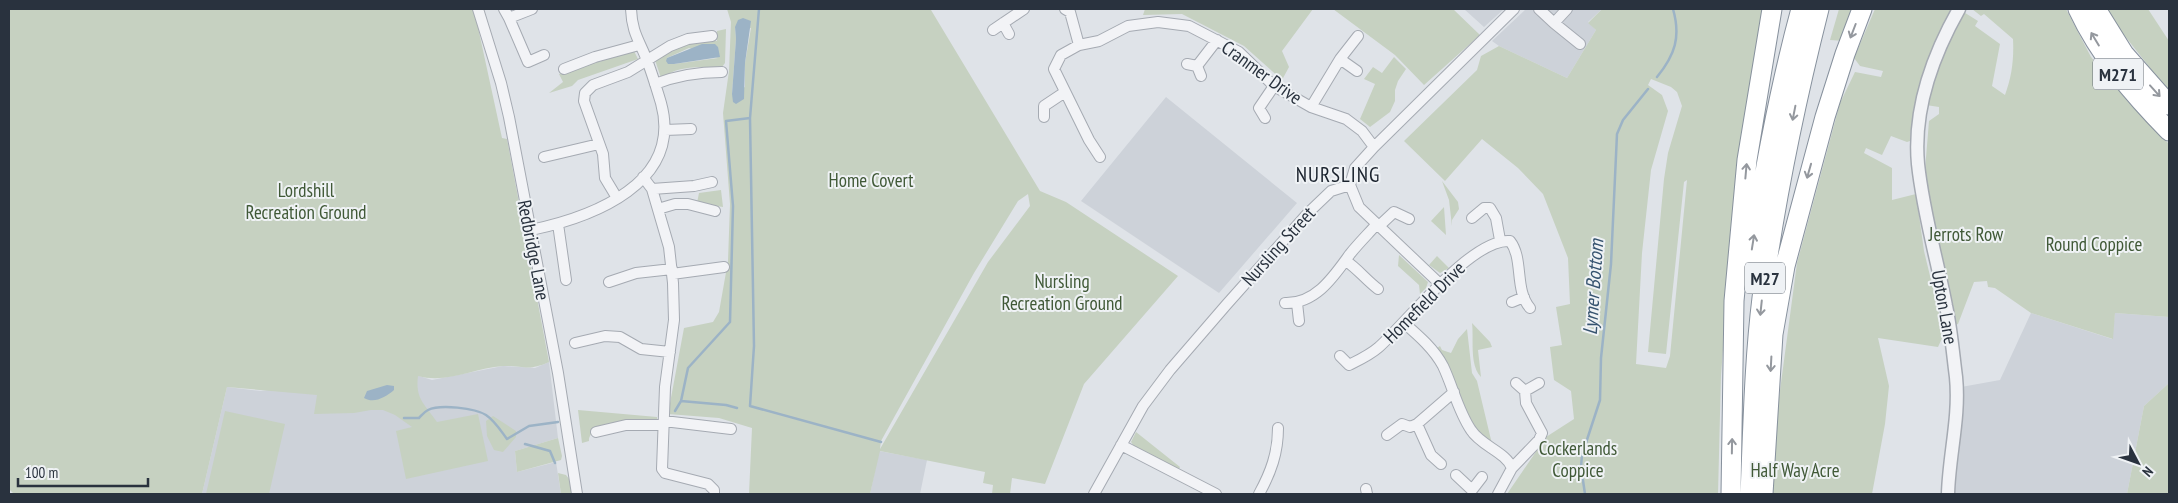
<svg xmlns="http://www.w3.org/2000/svg" width="2178" height="503" viewBox="0 0 2178 503" font-family="'PT Sans Narrow',sans-serif">
<style>
.built{fill:#cdd2d9}
.green{fill:#c6d1c1;fill-rule:evenodd}
.water{fill:#9cb3c6}
.lines{fill:none;stroke-linecap:round;stroke-linejoin:round}
.stream{stroke:#9cb3c6;stroke-width:2.5}
.minor-casing{stroke:#a5aab2;stroke-width:12}
.tertiary-casing{stroke:#a5aab2;stroke-width:15}
.motorway-casing{stroke:#87919d;stroke-width:21}
.minor{stroke:#f2f3f6;stroke-width:10}
.tertiary{stroke:#f2f3f6;stroke-width:12}
.motorway{stroke:#fff;stroke-width:19}
.oneway{stroke:#94989e}
.labels{text-anchor:middle;dominant-baseline:central;stroke-width:4;stroke-linejoin:round;paint-order:stroke}
.shield{fill:#eff2f5;stroke:#646c75;stroke-width:1}
.shield-label{font-size:18px;font-weight:bold;fill:#29323e}
.street-label{font-size:19px;fill:#29323e;stroke:#eff2f5}
.park-label{font-size:19px;fill:#405937;stroke:#eff2f5}
.water-label{font-size:20px;font-style:italic;fill:#36536f;stroke:#eff2f5}
.quarter-label{font-size:21px;letter-spacing:1px;fill:#1b232e;stroke:#eff2f5}
</style>
<rect width="100%" height="100%" fill="#dfe3e8"/>
<path class="built" d="M1464,9H1504L1484,27Z
M1526,9H1602L1588,22L1596,30L1567,78L1499,46L1492,41Z
M1166,97L1297,203L1219,293L1081,201Z
M2031,313L2112,339L2115,313L2169,317V383L2144,406L2127,494H1953L1961,387L2000,380Z
M549,362L558,438L515,451L517,472L556,462L561,494H202L227,387L261,391L403,371L432,380L503,366L535,368Z
M879,451L927,460L920,494H870Z"/>
<path class="green" d="M9,9H474L502,138L507,139L549,362C527,372 524,365 503,366C474,368 447,384 418,376C415,399 425,404 437,422L478,414L488,461L406,479L396,431L412,427L395,415L383,410H371L354,413L314,414L317,395L227,387L202,494H14L9,489Z
M727,9H932L931,10L1040,191L1066,202L1178,276L1084,384L1045,484L1012,478L1010,494H992L993,485L983,483L985,472L880,451L870,494H749L752,428L719,418L668,414L684,328L713,322L719,312L728,261L730,204L723,113L729,71L731,22ZM735,27L751,28L745,63V87L732,94L736,39ZM1028,194L1030,206L988,262L880,449L881,441L974,273L1018,201Z
M1145,9H1313L1282,51L1289,67L1282,80L1244,46L1182,14L1143,15Z
M1333,9H1453L1480,35L1424,85L1395,55Z
M1602,9H1765L1724,337L1721,375L1718,494H1507L1546,437L1574,419L1571,391L1554,380L1550,347L1562,345L1556,307L1570,304L1568,258L1543,194L1518,168L1482,139L1445,181L1404,141L1477,70L1481,56L1499,46L1567,78L1596,30L1588,23ZM1651,79L1671,87L1677,92L1682,106L1668,153L1664,179L1648,352L1666,354L1684,182L1687,180L1670,356L1666,368L1636,364L1642,253L1651,170L1668,111L1662,95L1648,85Z
M1839,9H1857L1844,41L1830,40Z
M1875,9H1954L1939,34L1925,75L1917,111L1911,128L1910,141L1907,142L1891,136L1882,155L1866,148L1864,153L1892,168V200L1916,194L1924,251L1944,334L1938,347L1878,338L1889,386L1885,424L1872,494H1772L1775,428L1797,263L1840,103L1855,72L1881,77L1883,71L1860,66L1854,58Z
M1972,9H2066L2091,57L2129,103L2169,144V317L2115,313L2113,339L2031,313L1995,288L1988,287L1987,281L1974,282L1958,324L1953,326L1939,260L1925,170L1929,121L1939,114V107L1926,105L1932,80L1962,11L1978,21L1975,26L2000,44L1992,86L2005,95C2012,76 2014,59 2013,39L1984,14L1981,16Z
M2107,9H2148L2169,41V92L2117,26Z
M726,29L725,63L722,67C708,67 674,65 666,77L661,78L655,60C675,48 693,40 717,41V31ZM689,48L718,58L674,64L667,58Z
M633,49L638,59L578,80L572,86L549,93L563,82L559,74L565,73L595,60L599,62Z
M1394,57L1406,69L1398,81L1395,90V101L1390,112L1370,127L1360,119L1375,84L1364,79L1373,67L1382,73Z
M1442,181L1458,202L1459,209L1452,220V226L1449,200Z
M721,190L723,207L697,203L699,193Z
M1444,207L1446,235L1431,221Z
M1399,255L1428,282L1426,288L1420,294L1419,285L1398,266Z
M1437,256L1449,268L1440,273L1429,265Z
M1472,323L1490,342L1492,347L1478,350L1481,377C1469,365 1474,339 1472,323Z
M1467,329L1472,373L1477,381L1492,444C1459,424 1458,378 1437,348L1440,346L1442,350L1451,353L1458,339Z
M2169,383V494H2127L2144,406Z
M578,410L657,417V419C640,420 589,420 589,441L582,443Z
M225,411L285,424L269,494H206Z
M493,416L516,431V437L503,452L494,450L487,436L486,421Z
M1136,432L1180,467L1178,471L1136,449L1131,442Z
M558,438L562,456L561,460L517,472L515,451Z
M558,473L566,475L573,484L574,494H561Z"/>
<path class="water" d="M743,18L751,21L745,63L744,99L736,104L733,102L732,94L736,39L735,27L738,20Z
M702,44H715L718,47L720,57L674,64H668L666,61L667,58Z
M387,385L394,386V390C386,397 374,404 364,398L367,391Z"/>
<g class="lines">
<path class="stream" d="M759,9L750,118L754,346L750,406L881,442
M1657,77C1675,55 1681,37 1673,9
M737,408L726,405L681,401L688,368L730,322L733,206L726,121L750,118
M675,411L681,401
M404,418H419C422,415 424,412 428,410C440,404 475,408 486,415C495,421 501,431 507,439L529,426L558,422
M525,444L550,451L555,463
M1585,494L1581,467L1582,455L1600,400L1601,358L1611,264L1617,134L1623,120L1648,89"/>
<g class="minor-casing">
<path id="minor" d="M478,9L501,83L509,117L558,373L577,494
M504,9L509,18
M532,9L509,18L528,62L544,55
M1065,9L1070,12L1079,45
M1539,9L1554,23L1567,9
M1003,23L1009,34
M1554,23L1580,44
M993,30L1024,9
M1340,59L1358,36
M1187,64L1197,66L1217,40
M1197,66L1201,76
M564,69L595,57L639,45
M655,84C678,75 698,72 722,72
M1311,107L1340,59L1357,71
M1044,117V106L1065,92
M1265,118L1259,108L1274,86
M665,130L691,129
M544,157L599,144
M1100,157L1089,140L1054,69L1061,55L1079,45L1099,41L1128,26L1158,22L1189,26L1239,52L1274,86L1311,107L1346,119L1362,131L1374,147
M643,177L652,189L669,247L673,283L674,320L665,387L662,469L665,473L708,484L714,490V494
M1350,185L1355,168L1374,147L1514,9
M1350,185L1359,207L1440,284
M652,189L694,186L712,182
M617,198L605,178L603,154L584,101L585,93L593,85L628,72L670,46L688,39L712,36
M658,209L675,204H688L715,211
M1472,218L1484,208H1490L1496,218L1500,240
M558,224L566,280
M1378,227L1394,212L1409,219
M531,230C593,217 683,183 661,103C657,90 653,76 648,63C640,41 632,34 631,9
M1346,261C1358,269 1366,280 1378,289
M672,274L724,267
M609,282L636,273L672,269
M1512,302L1524,297
M1285,303C1316,304 1334,276 1350,254C1358,244 1367,235 1376,225
M1297,303L1299,321
M1404,323C1419,336 1434,349 1443,366C1453,387 1458,411 1471,430C1481,446 1506,452 1512,468
M575,343L605,336L620,337L641,349L670,352
M1340,356L1349,365
M1349,365C1359,360 1370,355 1379,347C1408,321 1472,238 1510,241C1524,259 1514,289 1530,308
M1516,383L1525,391
M664,421L731,429
M1417,424L1431,455L1441,464
M596,432L626,425H664
M1387,435L1402,424L1410,427L1417,424L1454,392
M1121,445L1216,494
M1456,475L1472,490L1482,477
M1366,489L1367,494
M1094,494L1143,406L1170,370L1227,304L1308,213L1331,191L1350,185
M1259,494C1271,472 1278,453 1278,428
M1498,494L1512,468L1539,440L1542,433L1526,403L1525,391L1539,383"/>
</g>
<g class="tertiary-casing">
<path id="tertiary" d="M1948,494C1949,455 1960,417 1956,377C1953,354 1951,329 1946,306C1937,259 1923,212 1918,164C1913,110 1933,55 1959,9"/>
</g>
<g class="motorway-casing">
<path id="motorway" d="M2078,9C2100,56 2133,94 2169,131
M2096,9L2124,54L2169,105
M1747,276C1762,186 1777,97 1801,9
M1731,494L1734,301L1747,160L1772,9
M1750,494C1753,429 1754,363 1762,298C1775,200 1795,104 1819,9
M1763,494L1773,334L1785,266L1825,117L1845,54L1862,9"/>
</g>
<use href="#minor" class="minor"/>
<use href="#tertiary" class="tertiary"/>
<use href="#motorway" class="motorway"/>
</g>
<defs><path id="oneway-shaft" d="M-6 0H5M1.5-3L5.5 0L1.5 3" fill="none" stroke-width="1.6" stroke-linecap="round" stroke-linejoin="round" transform="scale(1.25)"/></defs>
<g class="oneway">
<use href="#oneway-shaft" transform="translate(1853 31) rotate(111)"/>
<use href="#oneway-shaft" transform="translate(2095 39) rotate(-121)"/>
<use href="#oneway-shaft" transform="translate(2155 91) rotate(48)"/>
<use href="#oneway-shaft" transform="translate(1794 113) rotate(101)"/>
<use href="#oneway-shaft" transform="translate(1746 171) rotate(-85)"/>
<use href="#oneway-shaft" transform="translate(1809 171) rotate(106)"/>
<use href="#oneway-shaft" transform="translate(1753 242) rotate(-81)"/>
<use href="#oneway-shaft" transform="translate(1761 308) rotate(96)"/>
<use href="#oneway-shaft" transform="translate(1771 364) rotate(93)"/>
<use href="#oneway-shaft" transform="translate(1732 446) rotate(-89)"/>
</g>
<g class="labels">
<g class="shield">
<rect x="2093" y="58.5" width="50" height="31" rx="4"/>
<rect x="1745" y="262.5" width="40" height="31" rx="4"/>
</g>
<g class="shield-label">
<text x="2118" y="74">M271</text>
<text x="1765" y="278">M27</text>
</g>
<g class="street-label">
<text transform="translate(1262 72) rotate(36)">Cranmer Drive</text>
<text transform="translate(1278 246) rotate(-48)">Nursling Street</text>
<text transform="translate(534 250) rotate(79)">Redbridge Lane</text>
<text transform="translate(1424 302) rotate(-45)">Homefield Drive</text>
<text transform="translate(1945 307) rotate(80)">Upton Lane</text>
</g>
<g class="park-label">
<text x="871" y="180">Home Covert</text>
<text x="306" y="190">Lordshill<tspan x="306" dy="22">Recreation Ground</tspan></text>
<text x="1966" y="234">Jerrots Row</text>
<text x="2094" y="244">Round Coppice</text>
<text x="1062" y="281">Nursling<tspan x="1062" dy="22">Recreation Ground</tspan></text>
<text x="1578" y="448">Cockerlands<tspan x="1578" dy="22">Coppice</tspan></text>
<text x="1795" y="470">Half Way Acre</text>
</g>
<g class="water-label">
<text transform="translate(1593 287) rotate(-86)">Lymer Bottom</text>
</g>
<g class="quarter-label">
<text x="1338" y="174">NURSLING</text>
</g>
</g>
<rect width="2178" height="503" fill="none" stroke="#29323e" stroke-width="20"/>
<g transform="translate(2138 463) rotate(131)" stroke="#eff2f5" stroke-width="4" paint-order="stroke">
<path d="M0-4L9 19L0 12L-9 19Z" fill="#29323e"/>
<text y="-8" font-size="14" font-weight="bold" text-anchor="middle" fill="#29323e">N</text>
</g>
<path d="M18 478v8h130v-8" fill="none" stroke="#29323e" stroke-width="2.5"/>
<text x="25" y="478" font-size="15" fill="#29323e" stroke="#eff2f5" stroke-width="4" paint-order="stroke">100 m</text>
</svg>
